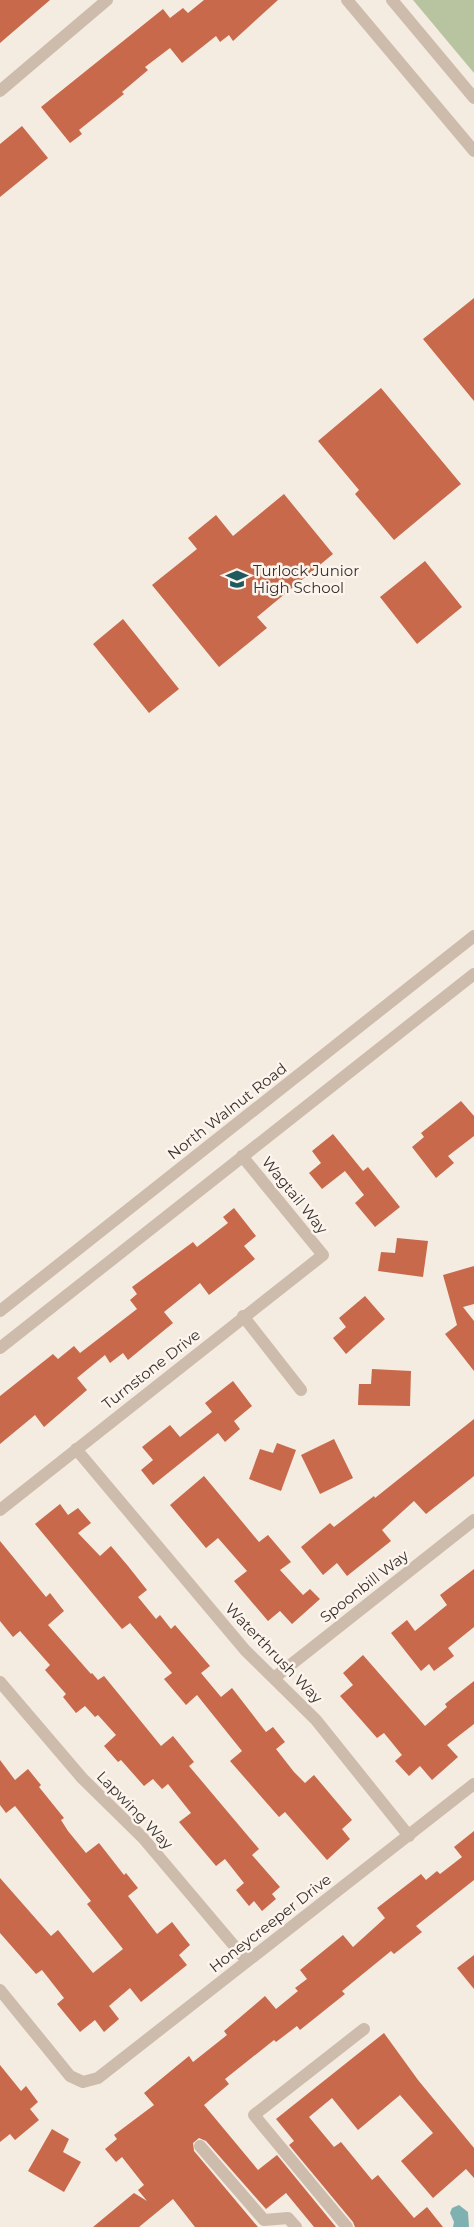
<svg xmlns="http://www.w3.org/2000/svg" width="474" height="2227" viewBox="0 0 474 2227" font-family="Montserrat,sans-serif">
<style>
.green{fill:#b8c4a0}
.water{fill:#7fb0b2}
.building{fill:#c8694b}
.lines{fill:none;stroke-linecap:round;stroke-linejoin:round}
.minor{stroke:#cdbbac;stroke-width:12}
.labels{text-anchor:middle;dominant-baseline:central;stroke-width:5;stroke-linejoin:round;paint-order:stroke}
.poi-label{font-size:15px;fill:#3b302b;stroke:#fbf5ee;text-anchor:start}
.street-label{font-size:15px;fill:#3b302b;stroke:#fbf5ee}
</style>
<rect width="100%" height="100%" fill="#f4ebe1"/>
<path class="green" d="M413,0H474V73Z"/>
<path class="water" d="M459,2205L468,2212L469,2227H453L454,2222L450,2213L452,2208Z"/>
<path class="building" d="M0,0H50L0,43Z
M204,0H278L233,41L229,35L220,42L216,36L182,63L170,48L145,67L148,70L122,92L124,94L79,130L82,134L70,143L41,107L163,9L170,18L183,8L188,13Z
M22,126L48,158L0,197V144Z
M474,298V401L423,339Z
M381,388L461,484L394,540L355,494L359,490L318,441Z
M284,494L333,554L257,617L267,628L219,667L152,585L197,549L188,538L216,515L233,536Z
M425,561L462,607L417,644L380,597Z
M123,619L179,689L149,713L93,644Z
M461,1101L474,1116V1136L448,1156L454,1163L436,1178L412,1147L424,1137L421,1133Z
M333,1134L363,1171L368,1167L400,1207L375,1227L355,1203L364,1195L345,1171L322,1189L309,1173L321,1163L312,1151Z
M234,1208L256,1236L244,1246L255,1259L209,1295L200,1283L164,1312L173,1323L128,1360L123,1353L110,1363L105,1355L77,1378L87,1390L44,1427L35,1415L0,1444V1396L53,1354L58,1359L74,1346L80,1353L137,1309L130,1300L137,1294L132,1287L193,1242L197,1247L228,1223L223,1217Z
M397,1238L428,1241L423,1277L378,1271L381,1252L395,1253Z
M474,1266V1304L463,1307L474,1321V1371L445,1334L457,1325L443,1275Z
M365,1296L385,1319L346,1354L333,1338L346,1327L339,1318Z
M372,1369L411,1371L410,1406L358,1405L359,1384H371Z
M233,1381L252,1406L234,1421L240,1429L225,1442L218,1433L153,1485L141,1470L153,1460L142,1447L170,1425L180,1437L212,1412L205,1403Z
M474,1419V1476L426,1514L414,1501L382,1530L391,1541L347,1576L337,1563L323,1575L301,1547L330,1523L334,1527L374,1496L375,1498Z
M334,1439L353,1478L320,1494L301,1455Z
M277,1443L296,1450L281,1491L249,1479L260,1449L273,1453Z
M204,1476L259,1542L268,1535L291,1562L280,1570L303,1595L310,1589L320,1599L292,1624L280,1611L268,1621L234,1581L247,1571L218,1538L206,1548L170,1505Z
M60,1504L68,1515L78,1508L91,1523L78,1533L100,1556L111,1546L128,1566L147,1590L138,1597L156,1619L160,1615L171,1629L175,1625L210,1666L201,1673L221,1697L232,1688L266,1732L273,1727L285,1742L276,1749L294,1772L305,1783L314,1775L352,1820L342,1829L350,1839L327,1860L285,1812L279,1817L230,1761L242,1751L197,1695L186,1705L164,1679L172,1673L130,1623L122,1629L35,1524Z
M0,1541L46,1597L50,1593L64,1611L48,1625L91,1674L92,1673L98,1680L104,1676L161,1746L173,1736L194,1762L189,1766L259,1849L252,1855L280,1887L272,1894L276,1899L262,1911L254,1901L249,1906L236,1890L244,1883L225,1859L216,1866L179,1822L191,1813L168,1784L162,1789L153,1779L144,1786L121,1760L118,1762L104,1746L116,1735L98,1715L95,1717L85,1706L76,1713L63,1697L66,1694L45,1670L50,1665L20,1631L13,1637L0,1621Z
M474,1569V1627L448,1648L454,1656L434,1671L429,1664L421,1671L391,1633L407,1620L415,1631L447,1605L440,1595Z
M363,1655L425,1726L447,1707L445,1704L474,1681V1724L447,1745L458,1757L432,1780L420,1766L409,1776L395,1761L402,1755L384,1733L377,1738L340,1696L353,1685L343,1673Z
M0,1760L15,1780L28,1769L41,1785L39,1787L64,1818L61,1820L68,1831L86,1853L99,1843L124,1875L126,1873L138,1888L128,1896L157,1934L172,1922L190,1945L179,1955L187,1965L141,2002L130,1988L109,2006L119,2019L104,2032L95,2020L80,2032L57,2004L64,1998L42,1970L36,1974L0,1933V1878L51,1936L58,1930L93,1973L123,1949L87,1904L91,1901L15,1806L6,1813L0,1805Z
M474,1831V1880L416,1926L422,1932L394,1954L391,1951L342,1991L345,1994L300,2030L297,2026L276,2042L274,2040L225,2079L229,2084L204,2105L258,2170L277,2155L336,2227H314L286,2193L266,2209L206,2141L199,2138L193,2143L194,2151L258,2227H195L173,2199L139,2227H93L134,2193L147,2201L138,2190L144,2185L122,2157L116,2162L105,2149L117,2139L114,2135L154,2105L144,2093L189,2056L193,2062L227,2035L224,2031L265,1996L276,2009L298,1991L295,1988L307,1979L300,1970L343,1935L353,1947L385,1918L377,1908L421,1874L426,1880L437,1871L440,1874L462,1857L454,1847Z
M474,1955V1989L457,1968Z
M384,2033L418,2080L474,2148V2178L466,2169L433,2198L401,2161L433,2133L400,2095L358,2130L332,2098L309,2117L334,2147L341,2142L372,2180L378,2175L414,2218L427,2207L443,2227H355L353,2222L289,2145L294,2141L276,2119Z
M0,2065L21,2091L26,2086L38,2102L30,2109L39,2120L15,2140L10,2134L0,2142Z
M52,2129L69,2139L63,2152L81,2162L64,2192L28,2171Z"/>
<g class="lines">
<path class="minor" d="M347,0L474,151
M392,0L474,98
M0,91L107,0
M0,1311L474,936
M243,1316L301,1390
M0,1348L474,974
M76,1449L245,1650L316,1720L409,1836
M0,1510L323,1255L242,1156
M274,1678L474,1520
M0,1682L82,1778L143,1838L247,1961
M0,1990L70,2076L83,2082L98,2078L474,1784
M200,2146L264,2220L288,2218L296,2227
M347,2227L254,2115L364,2029"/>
</g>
<defs>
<g id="school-bare" transform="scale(1.725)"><path d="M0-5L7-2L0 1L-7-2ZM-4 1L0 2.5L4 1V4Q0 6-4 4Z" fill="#1f5a5e" stroke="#fbf5ee" stroke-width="2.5" paint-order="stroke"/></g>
</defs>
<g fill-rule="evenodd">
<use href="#school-bare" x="237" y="579"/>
</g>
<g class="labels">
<g class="poi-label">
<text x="253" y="570">Turlock Junior<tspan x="253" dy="17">High School</tspan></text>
</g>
<g class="street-label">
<text transform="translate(227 1111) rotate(-38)">North Walnut Road</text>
<text transform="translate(295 1195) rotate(51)">Wagtail Way</text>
<text transform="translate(151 1369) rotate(-38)">Turnstone Drive</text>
<text transform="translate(364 1586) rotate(-38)">Spoonbill Way</text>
<text transform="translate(274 1653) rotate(46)">Waterthrush Way</text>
<text transform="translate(135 1810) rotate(46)">Lapwing Way</text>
<text transform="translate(270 1923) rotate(-38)">Honeycreeper Drive</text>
</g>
</g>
</svg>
